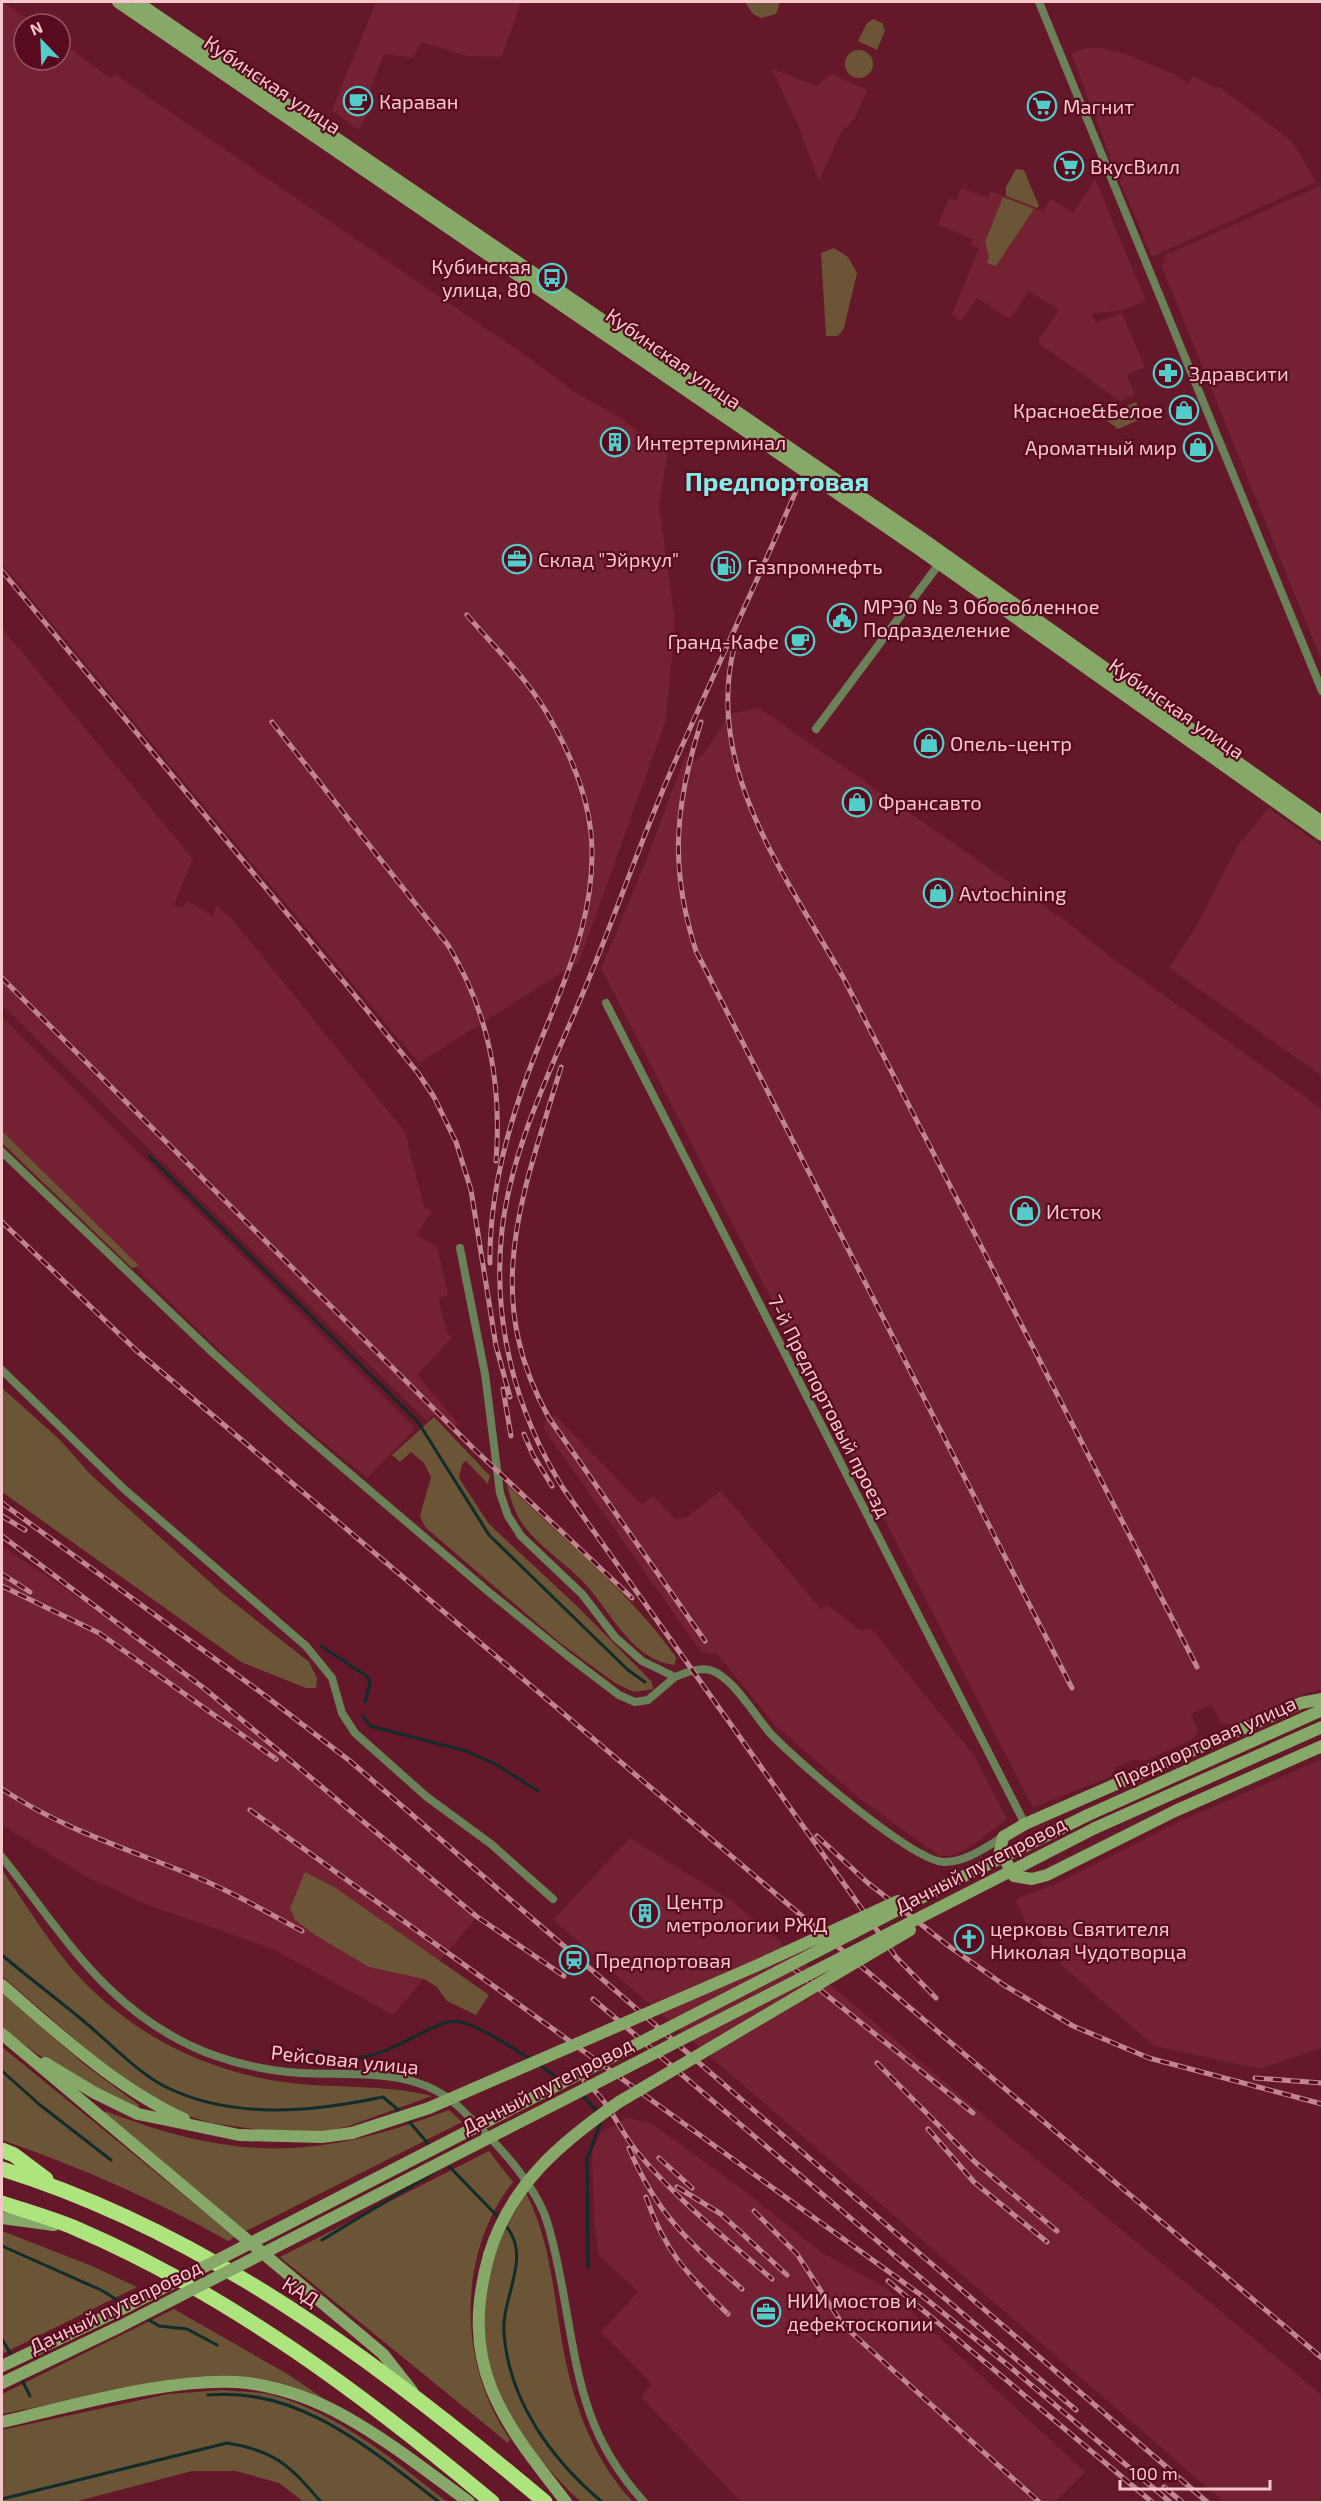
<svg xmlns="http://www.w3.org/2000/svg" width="1324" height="2504" viewBox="0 0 1324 2504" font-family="'Exo 2',sans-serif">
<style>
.built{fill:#732133}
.green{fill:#6c5436}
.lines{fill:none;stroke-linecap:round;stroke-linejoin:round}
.stream{stroke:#102c2b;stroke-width:3}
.minor{stroke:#6a8159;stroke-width:8}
.secondary{stroke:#86a969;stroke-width:12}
.motorway{stroke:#ade47e;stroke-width:15}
.rail-casing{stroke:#c0868f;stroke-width:5}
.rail{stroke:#580b1f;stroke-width:3;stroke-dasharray:9;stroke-linecap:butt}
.secondary-bridge{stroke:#86a969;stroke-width:12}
.labels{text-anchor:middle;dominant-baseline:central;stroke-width:4.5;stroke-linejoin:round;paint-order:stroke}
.street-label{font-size:20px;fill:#f6c7cb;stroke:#580b1f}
.poi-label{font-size:20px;fill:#f6c7cb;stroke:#580b1f;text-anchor:start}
.district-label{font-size:26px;font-weight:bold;fill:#83efea;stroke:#580b1f}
</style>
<rect width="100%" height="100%" fill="#641829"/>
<path class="built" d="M2,2L36,24H24V60H60V41L110,78L115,74L532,360L573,391L617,416L668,452L659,505L675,624L666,720L579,962L419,1063L2,564Z
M376,2H521L502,57L467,56L421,42L413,58L384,54L365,104L371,109L358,130L332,110Z
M1087,48H1104L1128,55L1176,75L1188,84L1193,76L1216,88L1218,86L1292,141L1316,182L1152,257L1115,170L1071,53Z
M771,68L816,86L832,74L867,90L855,118L840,134L819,181L796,120Z
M1095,179L1146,301L1123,310L1091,314L1096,322L1100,321L1122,313L1145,367L1127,375L1135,395L1120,401L1037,342L1059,310L1029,291L1010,319L977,298L961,321L952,314L979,248L971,245L973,239L938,225L949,198L956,200L961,188L988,198L991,191L1043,211L1051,199L1073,213Z
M1322,185V662L1162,267L1166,255Z
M2,628L193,859L174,904L150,894L182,908L187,901L213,916L216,905L232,919L405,1132L424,1207L432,1212L416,1235L437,1246L448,1295L438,1298L447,1331L452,1338L417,1375L458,1423L451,1430L434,1414L427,1421L2,1005Z
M759,708L1067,922L1108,955L1322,1109V1689L1304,1694L1237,1724L1221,1723L1211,1704L1191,1714L1198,1732L1192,1740L1144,1761L1134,1760L1115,1767L1112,1776L1033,1808L601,968L648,856L685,756L696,760L703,755L723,725L725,715Z
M1269,808L1322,846V1076L1169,968L1196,927L1238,845Z
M2,1017L413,1426V1431L367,1478L259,1389L144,1277L131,1258L2,1131Z
M555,1415L642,1505L653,1496L675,1519L685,1518L721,1491L821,1609L828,1605L861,1631L871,1628L975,1757L1007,1819L973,1845L951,1856H939L859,1798L776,1726L717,1654L701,1652L544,1429L545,1421Z
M2,1546L137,1637L478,1916L393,2015L273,1949L145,1904L87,1877L2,1825Z
M1322,1759V2048L1260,2069L1154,2046L1050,1955L1026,1924L1016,1900L1023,1896L1056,1884L1176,1823Z
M630,1838L732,1901L1008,2136L1322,2395V2502H1224L553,1920Z
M627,2118L651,2123L746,2192L821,2252L886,2288L1085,2472L1055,2502H741L641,2397L652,2384L601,2332L638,2292L599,2255L594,2222L592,2151L601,2132Z"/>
<path class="green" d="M745,2H780L776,14L761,18L753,14Z
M874,19L882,23L885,31L877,50L858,41L867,23Z
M845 64a14 14 0 1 1 28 0a14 14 0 1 1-28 0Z
M1016,169L1024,170L1039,206L1037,208L1006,196V187Z
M1003,197L1034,209L996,266L987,263L989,256L985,242Z
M834,248L848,257L857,273L844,328L838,336H826L821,253Z
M1136,402L1143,418L1118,429L1105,419L1113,408L1117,410Z
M2,1131L131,1258L139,1266L132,1268L2,1143Z
M2,1388L60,1440L90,1474L223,1594L309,1662L317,1678L316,1688H306L241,1662L2,1492Z
M434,1417L490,1476L488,1484L466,1461L462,1464L459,1478L489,1524L578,1607L652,1682L653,1689L634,1692L615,1683L559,1642L425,1527L420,1516L431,1477L424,1463L411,1452L400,1462L392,1455Z
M507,1484C564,1541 629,1591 676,1657L675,1665C634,1661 612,1615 588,1587C570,1566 536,1545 522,1523C515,1513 509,1495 507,1484Z
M2,1870C29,1909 55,1953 89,1987C148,2044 219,2076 301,2084C345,2088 388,2085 432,2096L349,2126L322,2132H276L211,2123L175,2112L120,2078L2,1976Z
M305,1872L334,1887L489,1995L476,2015L447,2001L437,1987L424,1979L369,1967L315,1935L295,1920L290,1908Z
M2,1993L85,2065L139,2105L138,2109L47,2061L2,2028Z
M2,2047L235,2237L228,2241C156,2200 80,2167 2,2140Z
M449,2110L462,2122L246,2231L105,2114V2111C238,2162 317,2160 449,2110Z
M489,2151L513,2182C456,2254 458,2366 510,2439L508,2443L280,2257Z
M526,2193C549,2238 553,2287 561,2336C571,2397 590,2456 633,2502H581C517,2443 462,2359 490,2267C498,2240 512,2217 526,2193Z
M2,2231L92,2266L137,2287L2,2354Z
M174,2309L289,2375L327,2401L225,2376L179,2379L2,2414V2394Z
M222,2390C238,2392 257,2391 272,2395C338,2413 395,2461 447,2502H304L279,2483L236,2471H192L74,2502H2V2430L168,2394Z"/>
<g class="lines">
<path class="stream" d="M149,1156L418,1422L489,1535L628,1670L645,1682
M321,1646L368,1677L370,1684L365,1702
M363,1716L370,1726L466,1751L495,1764L538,1791
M2,1955C30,1979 59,2000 87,2024C112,2045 138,2073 166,2087C233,2120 312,2112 383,2097L402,2113
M314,2051C361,2068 384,2051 424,2032C433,2027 445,2021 455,2021C476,2023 511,2047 530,2059
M538,2064L559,2079
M2,2071L40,2105L111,2160
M582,2095L598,2112
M406,2118L431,2147
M446,2163L500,2219
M504,2224C534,2255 501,2297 504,2333C509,2401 551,2459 602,2502
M322,2240L438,2170
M2,2246L101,2290L124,2304
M588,2268L587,2159L602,2119
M144,2317L159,2326L187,2329L217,2345
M2,2339L13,2358
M21,2378L30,2396
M208,2395C299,2386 371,2450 439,2502
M2,2499L227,2443C276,2451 290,2466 321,2502"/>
<path class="minor" d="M1039,2L1322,691
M816,729L942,560
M606,1003L1025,1824
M2,1152L212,1352L294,1426L490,1593L569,1657L619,1695L635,1702L648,1700L675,1677
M460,1248L485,1374L500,1493L508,1516L521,1536L582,1594L615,1637L642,1661L675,1677C685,1673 699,1667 710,1670C732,1676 755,1716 770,1733C794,1759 914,1863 945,1862C966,1862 986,1847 1003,1837
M2,1370L124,1489L306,1646L332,1678L342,1713L355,1733L427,1797L491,1844L553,1899
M2,1857C64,1935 107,2012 205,2052C231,2062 260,2069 288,2072C346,2078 414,2063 460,2108C491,2138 527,2173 544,2213C553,2237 557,2261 562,2286C578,2373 582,2434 644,2502"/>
<path class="secondary" d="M118,2L920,550L1322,835
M137,2L926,541L1322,822
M1322,1699L1301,1703L1025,1824L1003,1837L1000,1851L1014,1876L1032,1879L1047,1875L1175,1811L1322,1746
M1088,1815L1322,1710
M1095,1828L1322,1727
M2,1985C59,2034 115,2087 184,2119
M2,2034L383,2354L412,2391
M45,2063L95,2093L138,2114L239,2135L322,2137L352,2133
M2,2218L54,2225
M489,2255C458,2366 501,2419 566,2502
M2,2366L128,2306
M2,2422C72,2406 177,2375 248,2383C282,2388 316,2400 346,2417C389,2441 429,2473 469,2502"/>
<path class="motorway" d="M2,2150L14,2155L46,2179
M2,2169C208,2233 382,2365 545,2502
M2,2203C26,2211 51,2218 75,2228C229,2294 364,2395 492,2502"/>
<g class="rail-casing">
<path id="rail" d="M799,484C760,575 718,665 678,755C646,826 620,903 590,976C557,1058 512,1142 502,1230C492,1321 515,1411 563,1488L896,1957L936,1998
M2,571L344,982L418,1073L434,1097L456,1142L471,1190L496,1346L510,1397
M467,615C496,649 531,682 552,722C571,756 587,793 591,833C599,918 559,991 530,1068C507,1129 489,1198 490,1263
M734,648C704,769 787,878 843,977L1197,1667
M272,722L448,945C489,1013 502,1083 496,1161
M701,722C675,805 669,867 696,951L1072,1688
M2,978L473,1448L632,1598
M561,1067C524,1192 479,1293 549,1418L705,1641
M2,1222L137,1351L1322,2358
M503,1389L511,1436
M524,1434L533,1455L552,1486
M2,1503L263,1694L350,1761L1207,2502
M2,1516L25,1530
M2,1536L205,1689L476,1916L564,1976
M2,1574L30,1592
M2,1586L99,1633L276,1759
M2,1789C61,1828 119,1846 184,1872C225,1888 263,1910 302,1931
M250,1810L921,2295L1009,2366L1170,2502
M817,1836L868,1883L950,1947L1004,1985L1073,2026L1149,2058L1322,2104
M793,1968L973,2113
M593,1999L1076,2410
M877,2063L975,2162L1057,2231
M1255,2078L1322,2083
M584,2081C610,2101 618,2129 638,2153C677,2200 727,2239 772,2279
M928,2129L974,2182L1047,2242
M629,2148C656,2214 690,2243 742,2289
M659,2158L692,2188
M677,2187L721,2214L787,2275
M646,2197C665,2252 687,2274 728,2314
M754,2211L797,2254L843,2325L1039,2502
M888,2281L1152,2502
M1164,2487L1182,2502"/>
</g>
<use href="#rail" class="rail"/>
<path class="secondary-bridge" d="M352,2133L429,2108L758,1965L898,1901
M489,2255C511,2184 560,2143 619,2102L910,1930
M128,2306L958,1879L1088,1815
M2,2383L121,2326L1095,1828"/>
</g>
<defs>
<g id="cafe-ring" transform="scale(1.5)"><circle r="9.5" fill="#580b1f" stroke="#53cdc9" stroke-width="1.5"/><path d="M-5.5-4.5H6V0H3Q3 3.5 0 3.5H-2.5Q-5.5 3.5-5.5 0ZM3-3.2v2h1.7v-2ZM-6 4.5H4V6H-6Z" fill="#53cdc9"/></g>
<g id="supermarket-ring" transform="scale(1.5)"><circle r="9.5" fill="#580b1f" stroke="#53cdc9" stroke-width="1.5"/><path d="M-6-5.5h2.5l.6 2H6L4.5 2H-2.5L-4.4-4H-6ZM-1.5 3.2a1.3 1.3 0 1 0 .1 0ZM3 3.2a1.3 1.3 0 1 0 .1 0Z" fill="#53cdc9"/></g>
<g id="bus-ring" transform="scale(1.5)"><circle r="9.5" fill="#580b1f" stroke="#53cdc9" stroke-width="1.5"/><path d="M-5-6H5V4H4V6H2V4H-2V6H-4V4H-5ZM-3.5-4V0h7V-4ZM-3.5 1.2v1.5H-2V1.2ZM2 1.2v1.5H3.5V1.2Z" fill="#53cdc9"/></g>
<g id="pharmacy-ring" transform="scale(1.5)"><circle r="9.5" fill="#580b1f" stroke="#53cdc9" stroke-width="1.5"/><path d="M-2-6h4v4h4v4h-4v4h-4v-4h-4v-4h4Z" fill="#53cdc9"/></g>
<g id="shop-ring" transform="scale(1.5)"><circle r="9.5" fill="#580b1f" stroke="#53cdc9" stroke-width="1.5"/><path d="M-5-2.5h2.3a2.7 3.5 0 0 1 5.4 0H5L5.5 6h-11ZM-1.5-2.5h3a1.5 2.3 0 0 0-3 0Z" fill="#53cdc9"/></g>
<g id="building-ring" transform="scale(1.5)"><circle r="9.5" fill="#580b1f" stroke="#53cdc9" stroke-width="1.5"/><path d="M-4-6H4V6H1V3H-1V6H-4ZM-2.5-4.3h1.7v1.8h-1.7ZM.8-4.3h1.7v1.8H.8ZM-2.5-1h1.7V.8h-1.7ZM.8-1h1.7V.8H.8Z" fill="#53cdc9"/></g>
<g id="office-ring" transform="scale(1.5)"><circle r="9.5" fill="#580b1f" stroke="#53cdc9" stroke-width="1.5"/><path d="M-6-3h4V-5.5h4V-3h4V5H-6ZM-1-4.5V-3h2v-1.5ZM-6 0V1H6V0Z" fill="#53cdc9"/></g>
<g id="fuel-ring" transform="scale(1.5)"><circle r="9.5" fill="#580b1f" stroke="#53cdc9" stroke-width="1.5"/><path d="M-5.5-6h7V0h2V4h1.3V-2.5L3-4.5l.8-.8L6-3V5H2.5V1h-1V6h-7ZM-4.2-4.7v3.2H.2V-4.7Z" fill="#53cdc9"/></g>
<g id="civic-ring" transform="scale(1.5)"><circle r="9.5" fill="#580b1f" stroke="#53cdc9" stroke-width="1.5"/><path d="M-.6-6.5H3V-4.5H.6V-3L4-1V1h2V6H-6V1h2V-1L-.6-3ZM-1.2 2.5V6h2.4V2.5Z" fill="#53cdc9"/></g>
<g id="church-ring" transform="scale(1.5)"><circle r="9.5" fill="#580b1f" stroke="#53cdc9" stroke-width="1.5"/><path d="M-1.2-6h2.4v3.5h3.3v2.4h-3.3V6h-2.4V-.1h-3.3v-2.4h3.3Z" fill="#53cdc9"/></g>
<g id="station-ring" transform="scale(1.5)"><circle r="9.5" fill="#580b1f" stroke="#53cdc9" stroke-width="1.5"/><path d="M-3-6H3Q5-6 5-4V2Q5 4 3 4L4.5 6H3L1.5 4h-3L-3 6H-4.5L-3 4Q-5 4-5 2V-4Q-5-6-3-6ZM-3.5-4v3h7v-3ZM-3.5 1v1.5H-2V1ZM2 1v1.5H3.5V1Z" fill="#53cdc9"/></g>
</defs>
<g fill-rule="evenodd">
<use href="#cafe-ring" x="358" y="101"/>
<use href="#supermarket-ring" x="1042" y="106"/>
<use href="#supermarket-ring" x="1069" y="166"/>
<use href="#bus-ring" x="552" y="278"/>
<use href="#pharmacy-ring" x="1168" y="373"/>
<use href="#shop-ring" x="1184" y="410"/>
<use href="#building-ring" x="615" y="442"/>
<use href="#shop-ring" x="1198" y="447"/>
<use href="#office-ring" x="517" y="559"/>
<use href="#fuel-ring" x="726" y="566"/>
<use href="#civic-ring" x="842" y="618"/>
<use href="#cafe-ring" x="800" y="641"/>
<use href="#shop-ring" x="929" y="743"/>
<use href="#shop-ring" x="857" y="802"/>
<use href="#shop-ring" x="938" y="893"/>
<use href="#shop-ring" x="1025" y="1211"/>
<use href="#building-ring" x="645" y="1913"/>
<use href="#church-ring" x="969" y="1939"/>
<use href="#station-ring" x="574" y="1960"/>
<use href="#office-ring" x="766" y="2312"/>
</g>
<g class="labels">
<g class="street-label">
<text transform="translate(273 84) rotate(34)">Кубинская улица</text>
<text transform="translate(674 358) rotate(35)">Кубинская улица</text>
<text transform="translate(1177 708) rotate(35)">Кубинская улица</text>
<text transform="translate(830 1406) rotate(63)">7-й Предпортовый проезд</text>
<text transform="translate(1205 1741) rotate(-24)">Предпортовая улица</text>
<text transform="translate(980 1864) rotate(-27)">Дачный путепровод</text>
<text transform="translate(345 2059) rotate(6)">Рейсовая улица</text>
<text transform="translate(547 2085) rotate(-27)">Дачный путепровод</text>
<text transform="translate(301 2291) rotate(32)">КАД</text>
<text transform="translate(115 2306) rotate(-26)">Дачный путепровод</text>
</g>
<g class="poi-label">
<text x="379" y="101">Караван</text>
<text x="1063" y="106">Магнит</text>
<text x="1090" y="166">ВкусВилл</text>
<text x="531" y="266" text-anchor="end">Кубинская<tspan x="531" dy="23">улица, 80</tspan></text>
<text x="1189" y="373">Здравсити</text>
<text x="1163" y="410" text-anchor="end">Красное&amp;Белое</text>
<text x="636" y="442">Интертерминал</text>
<text x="1177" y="447" text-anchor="end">Ароматный мир</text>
<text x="538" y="559">Склад "Эйркул"</text>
<text x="747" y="566">Газпромнефть</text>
<text x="863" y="606">МРЭО № 3 Обособленное<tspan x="863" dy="23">Подразделение</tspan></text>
<text x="779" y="641" text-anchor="end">Гранд-Кафе</text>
<text x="950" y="743">Опель-центр</text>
<text x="878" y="802">Франсавто</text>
<text x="959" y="893">Avtochining</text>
<text x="1046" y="1211">Исток</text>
<text x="666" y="1901">Центр<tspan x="666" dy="23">метрологии РЖД</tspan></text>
<text x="990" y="1928">церковь Святителя<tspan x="990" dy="23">Николая Чудотворца</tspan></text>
<text x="595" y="1960">Предпортовая</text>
<text x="787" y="2300">НИИ мостов и<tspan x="787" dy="23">дефектоскопии</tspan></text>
</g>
<g class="district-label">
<text x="777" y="480">Предпортовая</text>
</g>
</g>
<rect width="1324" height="2504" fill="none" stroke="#f6c7cb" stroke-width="6"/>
<g transform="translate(42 42) rotate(337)"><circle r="28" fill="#580b1f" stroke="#975664" stroke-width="1.5"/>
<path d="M0-4.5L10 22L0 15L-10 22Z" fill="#53cdc9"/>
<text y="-9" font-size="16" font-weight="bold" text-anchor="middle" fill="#f6c7cb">N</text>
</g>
<path d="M1120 2480v9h150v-9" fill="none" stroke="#f6c7cb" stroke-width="3"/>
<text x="1129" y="2480" font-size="18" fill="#f6c7cb" stroke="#580b1f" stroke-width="4.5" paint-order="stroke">100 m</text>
</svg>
